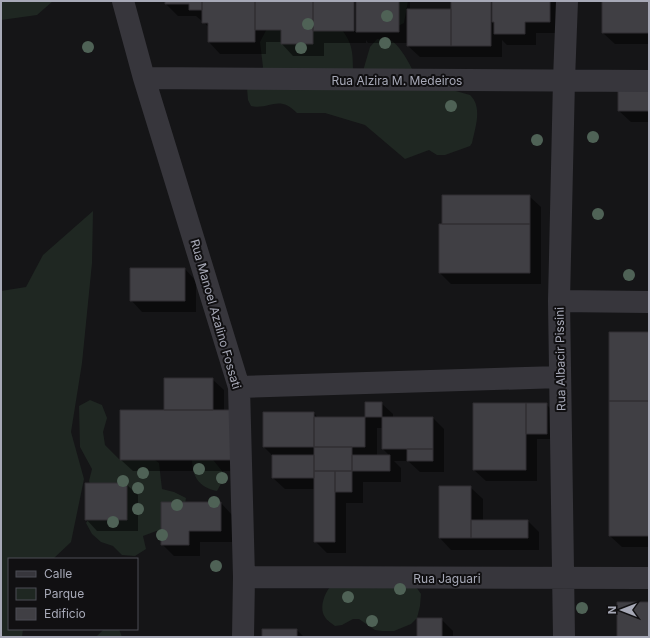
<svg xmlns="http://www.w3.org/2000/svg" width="650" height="638" viewBox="0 0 650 638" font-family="Inter,sans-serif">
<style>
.green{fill:#1f2722}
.shadow{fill:#0007;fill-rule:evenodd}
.building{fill:#403f44;stroke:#302f33}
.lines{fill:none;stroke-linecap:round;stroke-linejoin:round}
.minor{stroke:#37363c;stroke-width:22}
.tree{fill:#4f6256}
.labels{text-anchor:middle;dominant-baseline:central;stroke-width:4;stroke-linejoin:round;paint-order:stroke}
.street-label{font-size:12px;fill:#a7a9b7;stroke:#111012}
</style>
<rect width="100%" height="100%" fill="#151517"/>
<path class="green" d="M1,1H53L37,15L1,20Z
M369,1H408L404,23L392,29Z
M333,18C349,39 353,42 353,69L363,71L370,47L377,39C381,39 387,38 390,40C398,43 409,62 413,71L445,88L470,95C483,107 475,128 472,143L470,146L445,155H437L429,150L405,159L365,125L325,113H297C279,94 270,110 251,106L248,100L247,88L261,73L263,67L260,42L272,19Z
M93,211L92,263L82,363L71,432L84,479L71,542L53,559H9V629H23L22,637H1V291L26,287L43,255Z
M90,400L102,405L107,418L103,432L105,445L120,460L136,451L148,455L159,463L162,489L174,492L186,498L182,523L171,530H159L143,536L146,549L135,556L122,555L113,546L101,542L92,534L86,523L100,503L93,493L89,481L92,469L80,447L79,406Z
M210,456L222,471L223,480L217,491C198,487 192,476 192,458Z
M348,583L365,588L414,584L421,594L420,606L417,618L411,624L394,631H382L375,630L359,619H353L342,625L335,626C332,623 327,621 325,617C319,609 324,594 330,587Z
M104,629H119L122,637H96Z"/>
<path class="shadow" d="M166,1H410V10H452V1H561V33H536V45H507L502,40V57H420L408,46V43H368L366,40V43H324V56H293L282,44V42H266V54H220L209,42V28L203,21H202L196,16H178L166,4Z
M603,1H649V44H615L603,33Z
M649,91V122H631L619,111Z
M529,196L541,207V284H451L440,273Z
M185,269L196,281V312H142L131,300Z
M649,333V547H622L610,536Z
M212,379L224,390V411L243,471H133L121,460L164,411Z
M366,403H381L393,414V418H433L444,429V472H420L408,461H394L401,468V482H363V503H346V553H327L315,541V489H285L273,478V456L264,447L314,413L318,418H366ZM377,428H383V449L390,456H377Z
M546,404L552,410V439H537V481H486L474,470Z
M126,484L138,495V531H97L86,519Z
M440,488H471L483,499V521H528L539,532V550H451L440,538Z
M221,503L232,515V542H200V556H174L162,544Z
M441,619L453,631V637H418Z
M297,630L304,637H263Z"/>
<path class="building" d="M165,1H202V10H189V4H165Z
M202,1H255V42H208V23H202Z
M255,1H313V44H281V30H255Z
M313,1H354V31H313Z
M356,1H399V32H356Z
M451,1H491V46H451Z
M492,1H550V22H525V34H494V22H492Z
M602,1H649V33H602Z
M407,9H451V46H407Z
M618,90H649V111H618Z
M442,195H530V224H442Z
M439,224H530V273H439Z
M130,268H185V301H130Z
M609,332H649V401H609Z
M164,378H213V410H164Z
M609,401H649V536H609Z
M365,402H382V417H365Z
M473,403H526V470H473Z
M526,403H547V434H526Z
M120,410H232V460H120Z
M263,412H314V447H263Z
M314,417H365V447H314Z
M382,417H433V449H382Z
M314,447H352V471H314Z
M407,449H433V461H407Z
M272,455H314V478H272Z
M352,455H390V471H352Z
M314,471H335V542H314Z
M335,471H352V492H335Z
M85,483H127V520H85Z
M439,486H471V538H439Z
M161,502H221V531H189V545H161Z
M471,520H528V538H471Z
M617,602H649V637H617Z
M417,618H442V637H417Z
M262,629H297V637H262Z"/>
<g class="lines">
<path class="minor" d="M123,1L144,78L239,387L244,577L243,637
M144,78L649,81
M559,301L649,302
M239,387L560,377
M244,577L649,578
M564,637L559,301L564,80L567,1"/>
</g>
<g class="tree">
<circle cx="387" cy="16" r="6"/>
<circle cx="308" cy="24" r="6"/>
<circle cx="385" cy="43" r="6"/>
<circle cx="88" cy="47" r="6"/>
<circle cx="301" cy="48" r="6"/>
<circle cx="451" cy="106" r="6"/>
<circle cx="593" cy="137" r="6"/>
<circle cx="537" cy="140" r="6"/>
<circle cx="598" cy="214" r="6"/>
<circle cx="629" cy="275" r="6"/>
<circle cx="199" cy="469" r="6"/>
<circle cx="143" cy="473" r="6"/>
<circle cx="222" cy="478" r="6"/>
<circle cx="123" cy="481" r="6"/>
<circle cx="138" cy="488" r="6"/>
<circle cx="214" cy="502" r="6"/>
<circle cx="177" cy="505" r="6"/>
<circle cx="138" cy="509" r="6"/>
<circle cx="113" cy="522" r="6"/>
<circle cx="162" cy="535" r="6"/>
<circle cx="216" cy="566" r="6"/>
<circle cx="400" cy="589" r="6"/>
<circle cx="348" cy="597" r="6"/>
<circle cx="582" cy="608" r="6"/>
<circle cx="372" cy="621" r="6"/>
</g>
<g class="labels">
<g class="street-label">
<text x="397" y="80">Rua Alzira M. Medeiros</text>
<text transform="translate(216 314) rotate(74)">Rua Manoel Azalino Fossati</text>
<text transform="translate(560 359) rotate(-91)">Rua Albacir Pissini</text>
<text x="447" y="578">Rua Jaguari</text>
</g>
</g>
<rect width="650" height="638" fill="none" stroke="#a7a9b7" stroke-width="4"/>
<rect x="8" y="558" width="130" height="72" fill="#111012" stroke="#4d4d54"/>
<rect x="16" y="571" width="20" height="6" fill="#37363c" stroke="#4d4d54"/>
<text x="44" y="578" font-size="12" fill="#a7a9b7">Calle</text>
<rect x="16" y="588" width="20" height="12" fill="#1f2722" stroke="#4d4d54"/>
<text x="44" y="598" font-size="12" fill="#a7a9b7">Parque</text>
<rect x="16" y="608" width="20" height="12" fill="#403f44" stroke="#4d4d54"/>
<text x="44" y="618" font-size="12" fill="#a7a9b7">Edificio</text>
<g transform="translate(622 610) rotate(270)" stroke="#111012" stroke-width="3" paint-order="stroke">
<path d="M0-3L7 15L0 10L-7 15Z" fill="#a7a9b7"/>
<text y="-6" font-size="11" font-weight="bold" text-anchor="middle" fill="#a7a9b7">N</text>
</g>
</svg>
